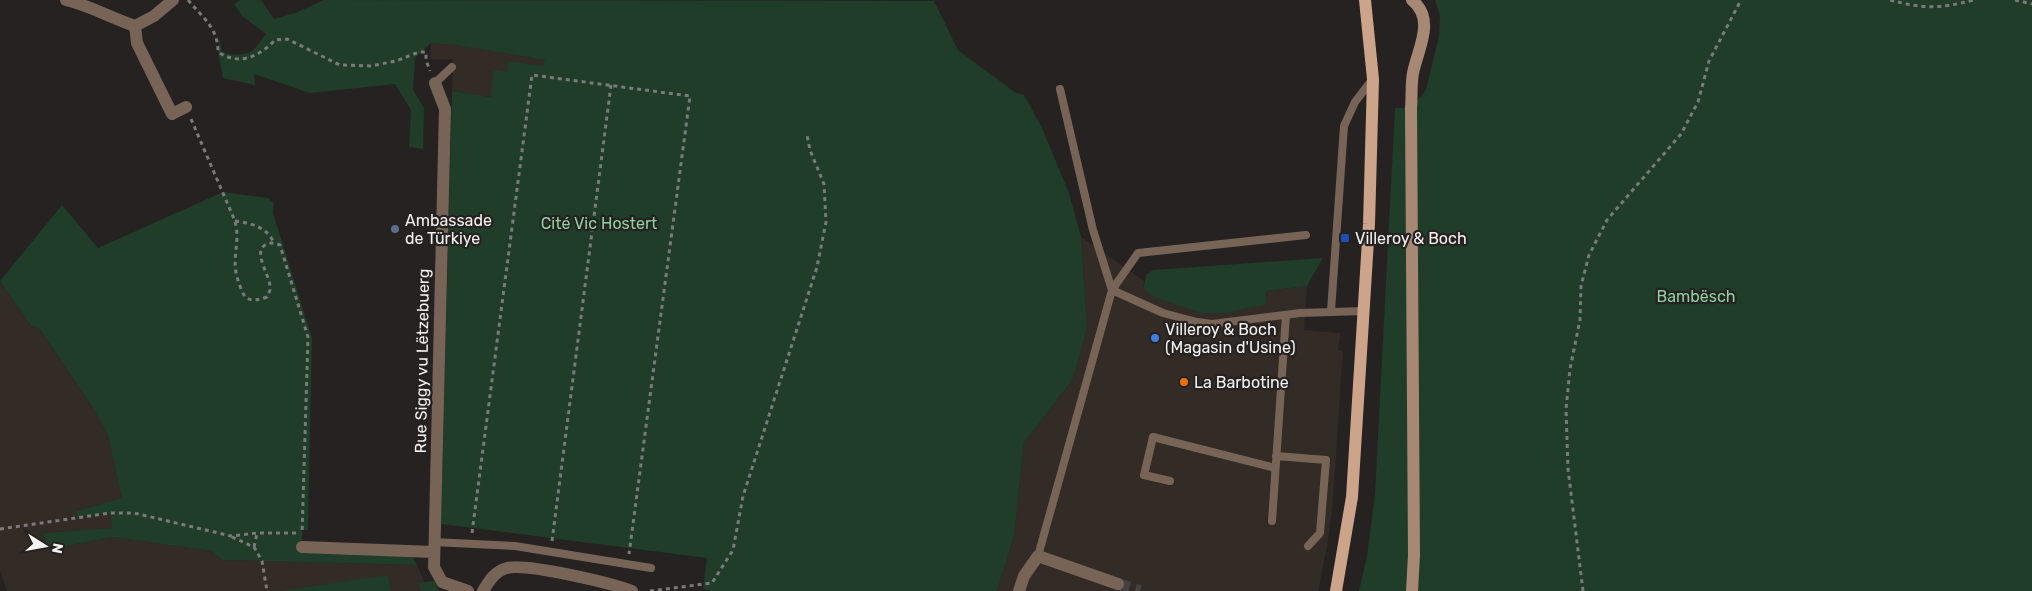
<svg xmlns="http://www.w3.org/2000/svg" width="2032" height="591" viewBox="0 0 2032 591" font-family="Rubik,sans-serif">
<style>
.built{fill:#322b26}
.green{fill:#1f3d28}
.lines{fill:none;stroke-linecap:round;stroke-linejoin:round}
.street-tunnel{stroke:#444140;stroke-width:12;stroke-dasharray:12 6;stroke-linecap:butt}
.path{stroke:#7c7a79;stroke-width:3;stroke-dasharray:4 4;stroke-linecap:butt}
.lane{stroke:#776457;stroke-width:8}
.street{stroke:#776457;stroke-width:12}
.secondary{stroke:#a78874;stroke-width:12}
.primary{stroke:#cca48a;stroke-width:12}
.service-dot{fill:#5c6f8a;stroke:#252221;stroke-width:2}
.transit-dot{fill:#1a4fb4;stroke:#252221;stroke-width:2}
.shop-dot{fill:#3f7fe0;stroke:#252221;stroke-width:2}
.food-dot{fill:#e8710a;stroke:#252221;stroke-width:2}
.labels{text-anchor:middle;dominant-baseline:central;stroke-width:4.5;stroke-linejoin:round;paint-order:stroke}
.poi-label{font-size:16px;fill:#f5f3f2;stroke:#252221;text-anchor:start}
.park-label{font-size:16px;fill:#8cd2a0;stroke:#252221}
.street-label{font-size:16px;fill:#f5f3f2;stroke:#252221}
</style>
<rect width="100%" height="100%" fill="#252221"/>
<path class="built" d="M431,43L456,45L545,60L544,67L509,61L507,72L490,97L452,91L453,59H430Z
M1081,237L1144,281L1143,288L1267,303L1266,291L1307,286L1304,330L1340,333L1338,350L1343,351L1333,501L1327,547L1318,591H997L1014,536L1024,443L1073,379L1087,328Z
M0,281L31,326L39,328L95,411L108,436L122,498L76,511L77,518L110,513L112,528L42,533L49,549L113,537L211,551L222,560L417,565L429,591H7L0,570Z"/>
<path class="green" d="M240,0H261L274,19L295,13L324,0L934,1L958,50L1016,93L1024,95L1042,128L1069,193L1081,237L1087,328L1073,379L1024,443L1014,536L997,591H710L703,589L707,558L441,524L452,91L490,97L494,70L507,72L508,61L543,66L545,60L456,45L431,43L415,58L413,90L424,108L423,149L409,147L411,110L395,84L310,93L254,74L255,85L223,78L218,52L219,37L222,51C228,56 247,56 253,50C257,46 262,39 266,34L242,16L234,4Z
M1435,0H2032V591H1359L1367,556L1375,494L1395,108H1411L1426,90L1439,36L1440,16Z
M223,192L268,198L274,203L273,213L312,338L308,530H302V547L409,550L417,565L222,560L211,551L113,537L49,549L42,533L112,528L110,513L77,518L76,511L122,498L108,436L95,411L39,328L31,326L0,281L62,205L98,248Z
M1323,258L1307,286L1266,291L1267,304L1226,313H1200L1152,296L1143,288L1147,274L1153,270Z
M388,575L391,591H281Z
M434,581L439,591H421L418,583Z"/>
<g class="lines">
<path class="street-tunnel" d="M1118,584L1140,591"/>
<path class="path" d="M188,0C203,18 218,28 218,52C239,66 259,57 275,40L287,39L340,65L371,66L396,61L419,52H426V60L430,71
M1890,0C1925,9 1938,9 1974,0
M2015,0L2032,4
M191,119L235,221C236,226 237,231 237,236C236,258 232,265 240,286C245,302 252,302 267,297C267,296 270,291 270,290C272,277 252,253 265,245C270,242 275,243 280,245L308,337L302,534
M235,221C251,223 267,227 274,243
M0,529L110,513H134L231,536L257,533H298
M472,533L532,75L690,96L629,554
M232,537L254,547L262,561L267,591
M552,541L611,85
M254,547L257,533
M650,591L712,583L733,550L743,496L817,267L826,222L824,184L810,150L807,135
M1583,591L1568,469L1566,409L1570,369L1580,320L1581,286L1589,255L1607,220L1681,134L1698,102L1709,61L1741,0"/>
<path class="lane" d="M435,83L452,67
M1306,235L1138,253L1112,290L1163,313L1197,322L1212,324L1300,313L1364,311
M1331,311L1344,126L1355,102L1372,80
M1276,456L1326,460L1320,533L1308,546
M1170,481L1144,475L1153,437L1275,468
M1272,521L1286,315
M434,542L515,546L651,568
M1038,556L1112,290L1093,230L1060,89"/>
<path class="street" d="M66,0C91,6 111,18 135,26L154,16L173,0
M135,26L137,43L172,114L186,107
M435,83L445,109L434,567L442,582L468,591
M302,547L434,552
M483,591C489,581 495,571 507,568C527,563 611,583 632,591
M1019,591L1024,576L1038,556L1118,584"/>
<path class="secondary" d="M1412,0C1436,20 1418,48 1413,73C1411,84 1412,96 1411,108L1414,555L1412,591"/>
<path class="primary" d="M1336,591L1352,497L1369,224L1373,79L1365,0"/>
</g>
<circle class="service-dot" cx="395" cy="229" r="5"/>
<rect class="transit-dot" x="1340" y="233" width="10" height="10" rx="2.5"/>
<circle class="shop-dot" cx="1155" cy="338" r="5"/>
<circle class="food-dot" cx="1184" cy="382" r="5"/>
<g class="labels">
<g class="poi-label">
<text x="405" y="220">Ambassade<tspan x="405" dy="18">de Türkiye</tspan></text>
<text x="1355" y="238">Villeroy &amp; Boch</text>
<text x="1165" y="329">Villeroy &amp; Boch<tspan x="1165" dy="18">(Magasin d'Usine)</tspan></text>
<text x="1194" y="382">La Barbotine</text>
</g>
<g class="park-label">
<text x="599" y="223">Cité Vic Hostert</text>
<text x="1696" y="296">Bambësch</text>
</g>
<g class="street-label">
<text transform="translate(422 361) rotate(-89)">Rue Siggy vu Lëtzebuerg</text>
</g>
</g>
<g transform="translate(45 546) rotate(101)" stroke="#252221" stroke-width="4" paint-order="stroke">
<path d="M0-4L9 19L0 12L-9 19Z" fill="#f5f3f2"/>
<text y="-8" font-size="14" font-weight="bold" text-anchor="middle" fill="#f5f3f2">N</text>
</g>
</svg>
